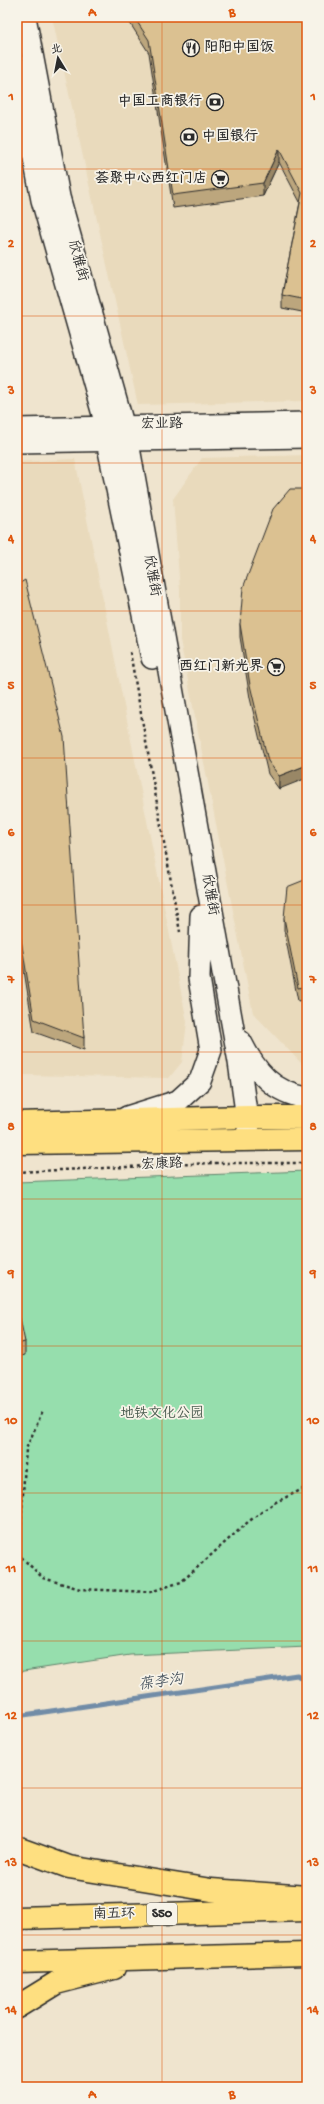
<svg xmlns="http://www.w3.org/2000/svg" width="324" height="2104" viewBox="0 0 324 2104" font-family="'Gochi Hand','LXGW WenKai TC',sans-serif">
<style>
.built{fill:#e9dabc}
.green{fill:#96dead;stroke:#60846c}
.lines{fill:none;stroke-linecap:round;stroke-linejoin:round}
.stream{stroke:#718ca7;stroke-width:5}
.tertiary-casing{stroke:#2b2b2b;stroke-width:22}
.secondary-casing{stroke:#2b2b2b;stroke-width:24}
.primary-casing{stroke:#2b2b2b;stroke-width:25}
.motorway-casing{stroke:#2b2b2b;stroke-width:25}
.path{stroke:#2b2b2b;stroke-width:2.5;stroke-dasharray:3 3;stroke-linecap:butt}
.tertiary{stroke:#f7f3e8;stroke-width:19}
.secondary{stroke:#f7f3e8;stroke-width:21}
.primary{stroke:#fedf80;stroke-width:22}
.motorway{stroke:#fedf80;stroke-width:22}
.wall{fill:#bca67d;stroke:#2b2b2b}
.shaded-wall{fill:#998766;stroke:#2b2b2b}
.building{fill:#dbc191;stroke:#2b2b2b}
.grid{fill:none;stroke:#df570e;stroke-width:1;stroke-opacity:0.55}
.labels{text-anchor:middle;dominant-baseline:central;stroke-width:3.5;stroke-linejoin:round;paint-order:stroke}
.shield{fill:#f7f3e8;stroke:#686764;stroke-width:1}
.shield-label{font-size:13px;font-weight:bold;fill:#2b2b2b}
.poi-label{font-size:14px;font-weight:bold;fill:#2b2b2b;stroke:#f7f3e8;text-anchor:end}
.street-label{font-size:14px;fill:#2b2b2b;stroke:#f7f3e8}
.park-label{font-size:14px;fill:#46584c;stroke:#f7f3e8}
.water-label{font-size:15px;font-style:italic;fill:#48545f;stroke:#f7f3e8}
.neatline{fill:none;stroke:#df570e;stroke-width:1.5}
.grid-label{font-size:13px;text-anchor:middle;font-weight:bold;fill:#df570e}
</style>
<rect width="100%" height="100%" fill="#efe4ce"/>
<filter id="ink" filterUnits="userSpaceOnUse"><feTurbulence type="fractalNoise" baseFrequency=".025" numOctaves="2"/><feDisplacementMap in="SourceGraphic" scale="8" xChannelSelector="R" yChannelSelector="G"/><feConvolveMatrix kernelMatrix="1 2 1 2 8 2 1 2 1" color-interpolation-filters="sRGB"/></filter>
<g filter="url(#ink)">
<path class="built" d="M52,17H307V401L138,405Z
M307,455V1064H302L253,1013L180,640V590L173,499L202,458Z
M75,459L187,1022L182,1062L169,1078L22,1075L17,1044V462Z"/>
<path class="green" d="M307,1171V1647L130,1655L17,1672V1182Z"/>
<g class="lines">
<path class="stream" d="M17,1716L297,1675L307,1681"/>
<g class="tertiary-casing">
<path id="tertiary" d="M17,428L307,422
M17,443L307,438"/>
</g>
<g class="secondary-casing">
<path id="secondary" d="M25,17L59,197L128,442L239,1062L249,1133
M17,69L42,200L106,425L107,441L152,658
M241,1042C256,1072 272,1092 307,1098
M127,1117L178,1101L200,1081L211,1050L199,978L201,916"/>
</g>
<g class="primary-casing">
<path id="primary" d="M17,1123L247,1117H307
M17,1143L307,1139"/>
</g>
<g class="motorway-casing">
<path id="motorway" d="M17,1848L69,1867L211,1890L307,1897
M17,1918L307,1910
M17,1962L307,1954
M17,2007L56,1983L114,1968"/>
</g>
<path class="path" d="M130,652L180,932
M17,1172L213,1163H307
M17,1553L43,1578L80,1589L150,1592L181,1582L248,1522L274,1503L307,1487
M19,1555L26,1449L43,1410"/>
<use href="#tertiary" class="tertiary"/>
<use href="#secondary" class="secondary"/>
<use href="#primary" class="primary"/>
<use href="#motorway" class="motorway"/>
</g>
<path class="wall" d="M126,17H307V313L282,308V295L300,202L279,162L263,196L173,208L149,53Z
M290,489L279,789L268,774L250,698L240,637V624Z
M17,585L84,1038V1050L34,1032L17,928Z
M307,879V999L298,1001L284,930V918Z
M17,1318L25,1342V1355L17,1357Z"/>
<path class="shaded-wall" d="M279,149V162L263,196V183Z
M307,765V778L279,789V776Z"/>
<path class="building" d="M134,17H307V300L282,295L302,193L279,149L263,183L173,195L149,40Z
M290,489H307V765L279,776L268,761L250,685L240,624L243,588L273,509Z
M25,580L64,737L84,1038L34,1019L17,915V585Z
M307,879V986L298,988L284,918L287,887Z
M17,1318H20L25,1342L17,1344Z"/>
</g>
<path class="grid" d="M162,17V2087M17,169H307M17,316H307M17,463H307M17,611H307M17,758H307M17,905H307M17,1052H307M17,1199H307M17,1346H307M17,1493H307M17,1641H307M17,1788H307M17,1935H307"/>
<defs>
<g id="restaurant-ring" transform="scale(0.9)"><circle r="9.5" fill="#f7f3e8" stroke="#2b2b2b" stroke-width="1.5"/><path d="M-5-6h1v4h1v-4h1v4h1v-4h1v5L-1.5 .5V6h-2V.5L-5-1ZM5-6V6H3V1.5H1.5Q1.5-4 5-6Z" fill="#2b2b2b"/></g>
<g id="bank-ring" transform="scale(0.9)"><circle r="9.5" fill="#f7f3e8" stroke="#2b2b2b" stroke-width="1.5"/><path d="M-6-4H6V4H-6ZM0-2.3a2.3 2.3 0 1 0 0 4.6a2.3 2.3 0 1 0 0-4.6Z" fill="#2b2b2b"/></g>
<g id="supermarket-ring" transform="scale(0.9)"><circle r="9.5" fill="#f7f3e8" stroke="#2b2b2b" stroke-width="1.5"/><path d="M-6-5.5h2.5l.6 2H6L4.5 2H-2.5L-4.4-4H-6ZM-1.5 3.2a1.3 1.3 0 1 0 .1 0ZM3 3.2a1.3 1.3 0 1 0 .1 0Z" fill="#2b2b2b"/></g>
</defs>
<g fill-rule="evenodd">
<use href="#restaurant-ring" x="191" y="48"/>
<use href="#bank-ring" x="215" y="102"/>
<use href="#bank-ring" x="189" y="137"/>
<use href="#supermarket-ring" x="220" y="179"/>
<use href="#supermarket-ring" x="276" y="667"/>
</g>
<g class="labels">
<rect class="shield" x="147" y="1903" width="30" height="22" rx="3"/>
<g class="shield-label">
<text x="162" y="1914">S50</text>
</g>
<g class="poi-label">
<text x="204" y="48" text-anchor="start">阳阳中国饭</text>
<text x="202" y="102">中国工商银行</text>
<text x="202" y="137" text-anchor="start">中国银行</text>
<text x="207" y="179">荟聚中心西红门店</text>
<text x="263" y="667">西红门新光界</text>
</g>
<g class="street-label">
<text transform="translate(77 261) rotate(75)">欣雅街</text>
<text transform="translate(162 425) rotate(-1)">宏业路</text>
<text transform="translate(151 576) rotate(80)">欣雅街</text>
<text transform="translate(209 895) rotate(80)">欣雅街</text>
<text transform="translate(162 1165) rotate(-3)">宏康路</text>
<text transform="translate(114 1915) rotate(-1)">南五环</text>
</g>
<g class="park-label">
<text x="162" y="1414">地铁文化公园</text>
</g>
<g class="water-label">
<text transform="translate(161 1683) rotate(-8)">葆李沟</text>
</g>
</g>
<rect width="324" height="2104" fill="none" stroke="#f7f3e8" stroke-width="44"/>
<g transform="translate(58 58) rotate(350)" stroke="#f7f3e8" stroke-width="3" paint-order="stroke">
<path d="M0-3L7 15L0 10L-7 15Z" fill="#2b2b2b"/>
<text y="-6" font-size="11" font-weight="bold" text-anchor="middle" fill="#2b2b2b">北</text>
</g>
<rect x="22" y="22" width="280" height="2060" class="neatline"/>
<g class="grid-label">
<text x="92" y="16">A</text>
<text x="232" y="16">B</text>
<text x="11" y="100">1</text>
<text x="313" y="100">1</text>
<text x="11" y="247">2</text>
<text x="313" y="247">2</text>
<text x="11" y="394">3</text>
<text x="313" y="394">3</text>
<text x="11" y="542">4</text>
<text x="313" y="542">4</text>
<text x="11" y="689">5</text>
<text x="313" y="689">5</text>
<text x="11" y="836">6</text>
<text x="313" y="836">6</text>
<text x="11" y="983">7</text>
<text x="313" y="983">7</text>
<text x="11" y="1130">8</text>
<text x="313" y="1130">8</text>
<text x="11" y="1277">9</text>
<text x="313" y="1277">9</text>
<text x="11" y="1424">10</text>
<text x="313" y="1424">10</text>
<text x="11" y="1572">11</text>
<text x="313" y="1572">11</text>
<text x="11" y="1719">12</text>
<text x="313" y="1719">12</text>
<text x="11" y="1866">13</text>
<text x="313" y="1866">13</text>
<text x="11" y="2013">14</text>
<text x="313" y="2013">14</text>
<text x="92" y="2098">A</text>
<text x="232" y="2098">B</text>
</g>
</svg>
